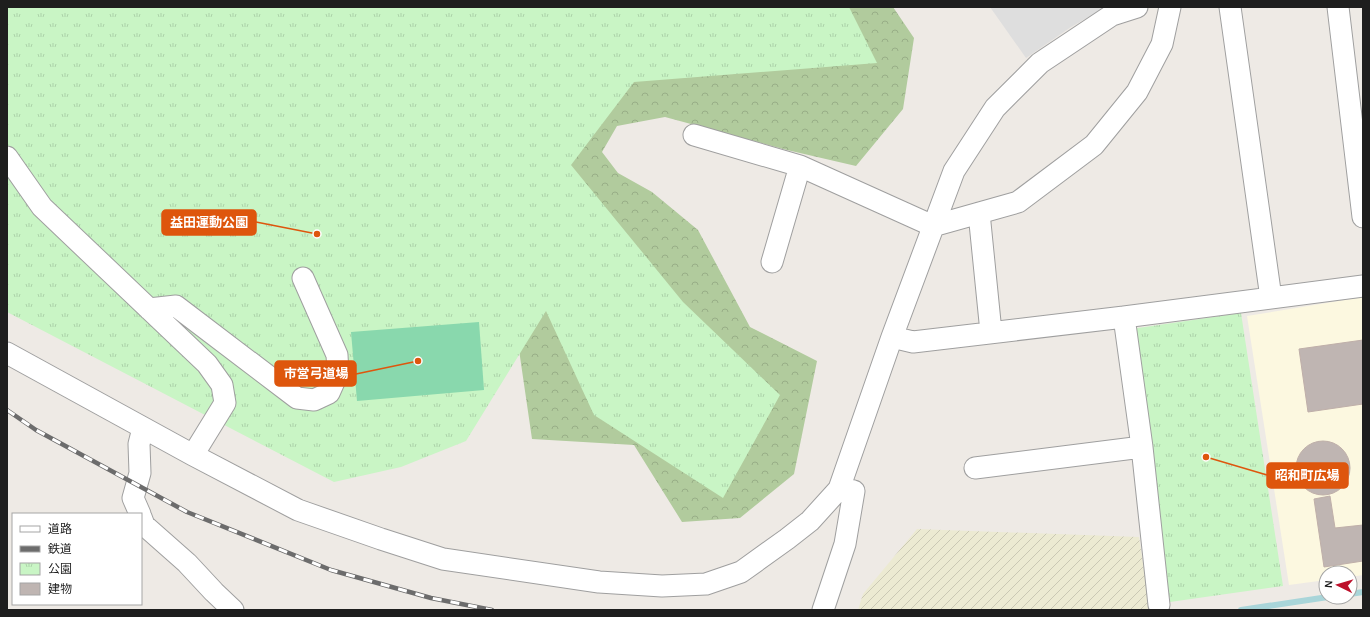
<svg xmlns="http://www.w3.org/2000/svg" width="1370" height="617" viewBox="0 0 1370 617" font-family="'Alegreya Sans','Noto Sans JP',sans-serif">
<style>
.education{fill:#fcf8e0}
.farmland{fill:url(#farmland-furrows)}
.forest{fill:url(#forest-crowns)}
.park{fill:url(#park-tufts)}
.pitch{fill:#89d8ad}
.parking{fill:#dedede}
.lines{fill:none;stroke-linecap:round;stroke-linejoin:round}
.stream{stroke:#a9d5d9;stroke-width:6}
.building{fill:#bfb5b2;stroke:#bfafa9}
.minor-casing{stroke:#9f9f9f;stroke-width:23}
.minor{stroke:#fff;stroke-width:21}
.rail-casing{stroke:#6c6c6c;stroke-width:4.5}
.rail{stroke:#fff;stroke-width:3;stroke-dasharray:9;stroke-linecap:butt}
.leader{fill:none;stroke:#de560d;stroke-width:1.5}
.callout-dot{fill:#de560d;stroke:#fff;stroke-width:1.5}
.callout{fill:#de560d;stroke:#de560d;stroke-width:1.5}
.callout-label{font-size:13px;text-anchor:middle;font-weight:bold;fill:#fff}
</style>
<defs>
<pattern id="farmland-furrows" width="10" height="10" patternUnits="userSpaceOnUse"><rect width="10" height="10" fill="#ecead2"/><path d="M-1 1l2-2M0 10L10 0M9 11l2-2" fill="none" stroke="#cac8b4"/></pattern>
<pattern id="forest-crowns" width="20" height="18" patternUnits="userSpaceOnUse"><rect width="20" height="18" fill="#b1cb9d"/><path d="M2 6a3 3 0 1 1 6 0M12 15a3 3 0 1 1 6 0" fill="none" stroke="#98ae87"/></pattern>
<pattern id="park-tufts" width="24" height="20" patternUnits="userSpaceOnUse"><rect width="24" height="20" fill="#c9f5c5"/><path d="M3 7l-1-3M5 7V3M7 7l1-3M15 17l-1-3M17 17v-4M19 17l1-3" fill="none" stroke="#acd2a9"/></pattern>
</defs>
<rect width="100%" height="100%" fill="#eeeae5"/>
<path class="education" d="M1363,297V575L1350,577V573H1326V580L1289,585L1247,316Z"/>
<path class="farmland" d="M917,529L1139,537L1150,610H858L863,594Z"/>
<path class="forest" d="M7,7H893L914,38L903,109L856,166L787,150L665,117L617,126L602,152L618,173L652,192L698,230L750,327L817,361L794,474L740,518L682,522L634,445L532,439L511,295Z"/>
<path class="park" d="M7,7H849L877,63L634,82L571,165L683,302L780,395L723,498L594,415L546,311L466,441L401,467L334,482L7,312Z
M1241,313L1283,586L1170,602L1131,329Z"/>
<path class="pitch" d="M479,322L484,390L357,401L351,332Z"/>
<path class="parking" d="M990,7H1106L1071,27L1026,58Z"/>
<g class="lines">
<path class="stream" d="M1350,594L1363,592
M1241,610L1328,597"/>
</g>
<path class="building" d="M1363,340V404L1308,412L1299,349Z
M1296 468a27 27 0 1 1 54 0a27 27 0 1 1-54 0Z
M1330,496L1335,528L1363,525V561L1324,567L1314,499Z"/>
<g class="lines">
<g class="minor-casing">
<path id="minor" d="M1230,7L1271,298
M1338,7L1363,217
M694,135L800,166L933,226L1018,202L1094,145L1137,92L1162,44L1170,7
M7,157L42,207L207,364L222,385L225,403L193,455
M979,213L991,332
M772,262L800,166
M149,309L176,306L297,398L314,400L329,393L338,373L337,355L303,278
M1124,317L1142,447L1159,605
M892,337L913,342L1124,317L1363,286
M7,353L193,455L298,510L381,539L443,559L599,582L662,586L706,584L741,572L787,539L810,521L839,489L892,337L954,171L995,108L1040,63L1112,15L1137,7
M975,468L1142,447
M140,514L133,498L140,473L139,444L143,428
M141,517L144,525L187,563L214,592L233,610
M823,610L845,544L854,491L839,489"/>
</g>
<use href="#minor" class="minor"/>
<g class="rail-casing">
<path id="rail" d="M7,410L36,430L187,512L331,570L431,598L492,610"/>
</g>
<use href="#rail" class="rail"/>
</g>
<path class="leader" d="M317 234L256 222M418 361L356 374M1206 457L1267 475"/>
<g class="callout-dot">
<circle cx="317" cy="234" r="4"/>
<circle cx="418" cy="361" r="4"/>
<circle cx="1206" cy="457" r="4"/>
</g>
<g class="callout">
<rect x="162" y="210" width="94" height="25" rx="4"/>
<rect x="275" y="361" width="81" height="25" rx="4"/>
<rect x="1267" y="463" width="81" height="25" rx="4"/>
</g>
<g class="callout-label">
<text x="209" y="227">益田運動公園</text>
<text x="316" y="378">市営弓道場</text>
<text x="1307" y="480">昭和町広場</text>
</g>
<rect width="1370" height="617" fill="none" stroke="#1e1e1e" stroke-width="16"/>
<rect x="12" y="513" width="130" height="92" fill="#ffffff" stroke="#a5a5a5"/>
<rect x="20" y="526" width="20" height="6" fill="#ffffff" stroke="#a5a5a5"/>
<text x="48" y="533" font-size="12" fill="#1e1e1e">道路</text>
<rect x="20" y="546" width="20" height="6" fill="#6c6c6c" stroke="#a5a5a5"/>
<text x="48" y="553" font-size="12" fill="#1e1e1e">鉄道</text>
<rect x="20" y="563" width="20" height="12" fill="url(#park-tufts)" stroke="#a5a5a5"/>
<text x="48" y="573" font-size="12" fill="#1e1e1e">公園</text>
<rect x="20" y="583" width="20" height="12" fill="#bfb5b2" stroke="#a5a5a5"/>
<text x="48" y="593" font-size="12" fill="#1e1e1e">建物</text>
<g transform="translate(1338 585) rotate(275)"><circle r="19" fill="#ffffff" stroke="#a5a5a5"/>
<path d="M0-3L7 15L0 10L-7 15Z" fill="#bd0f2a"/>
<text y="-6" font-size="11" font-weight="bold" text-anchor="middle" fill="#1e1e1e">N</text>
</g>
</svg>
